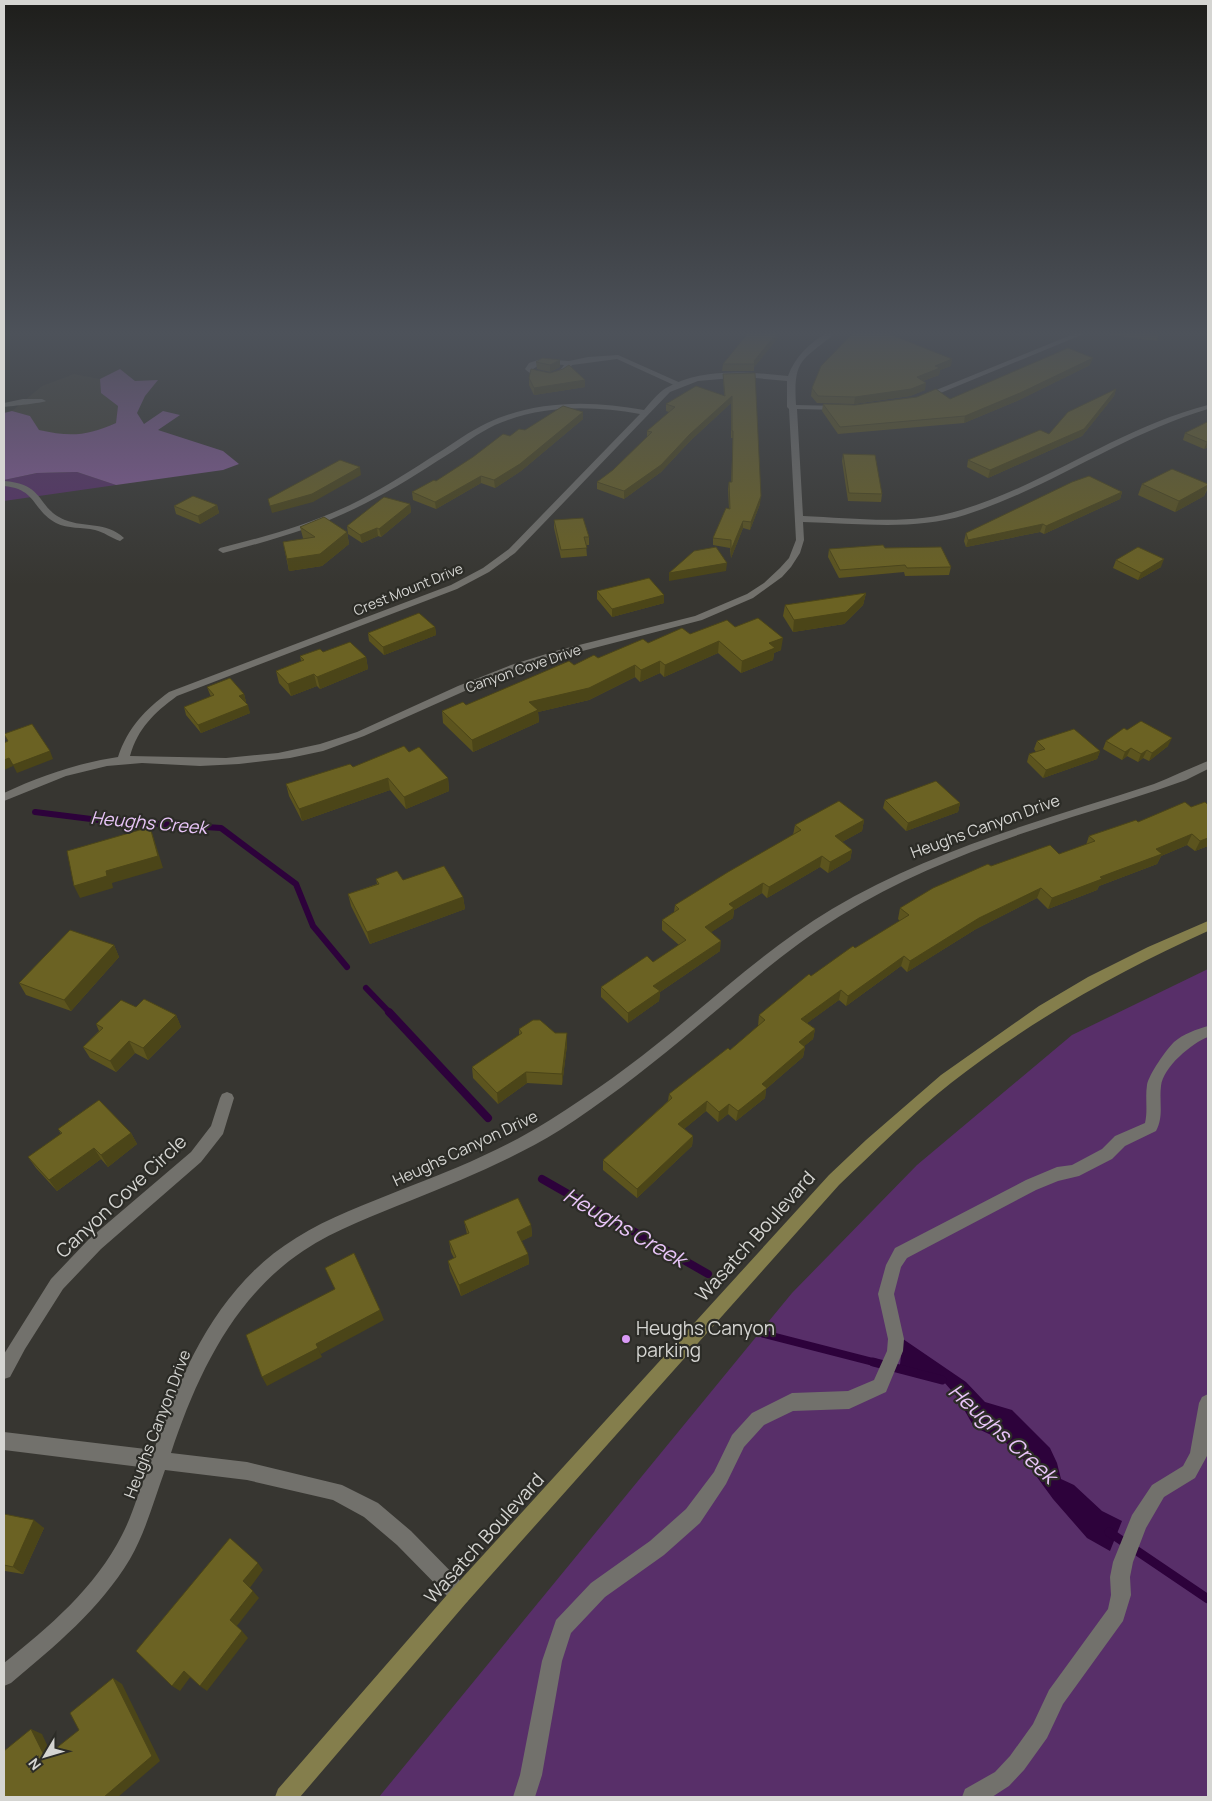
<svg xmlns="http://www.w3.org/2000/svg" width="1212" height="1801" viewBox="0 0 1212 1801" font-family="Manrope,sans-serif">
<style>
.built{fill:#424035}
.green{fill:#582f69}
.forest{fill:#875c9a}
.water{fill:#2d023b}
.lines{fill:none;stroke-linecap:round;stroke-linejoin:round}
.stream-far2{stroke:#2d023b;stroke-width:6}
.stream-far1{stroke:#2d023b;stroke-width:8}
.stream{stroke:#2d023b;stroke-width:9}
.lane{fill:#72716c;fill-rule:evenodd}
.street{fill:#72716c;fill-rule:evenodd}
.secondary{fill:#847e4c;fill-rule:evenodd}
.wall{fill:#5c541e}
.shaded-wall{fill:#4b4518}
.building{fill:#6b6223;stroke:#4b4518}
.poi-dot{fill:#da9af6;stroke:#2c2c27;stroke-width:2}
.labels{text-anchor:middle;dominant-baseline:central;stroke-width:4.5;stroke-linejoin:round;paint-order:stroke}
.far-street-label{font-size:14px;fill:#d5d5d2;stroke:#2c2c27}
.street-label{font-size:16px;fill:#d5d5d2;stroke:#2c2c27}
.water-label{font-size:18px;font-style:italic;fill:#e9c5f9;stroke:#2c2c27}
.near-street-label{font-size:19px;fill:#d5d5d2;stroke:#2c2c27}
.near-poi-label{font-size:19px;fill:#d5d5d2;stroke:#2c2c27;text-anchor:start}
.near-water-label{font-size:21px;font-style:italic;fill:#e9c5f9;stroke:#2c2c27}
</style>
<rect width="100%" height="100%" fill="#373631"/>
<path class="built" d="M74,374L100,379L101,393L118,406L116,423L93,433L65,436L38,430L30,416L12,411L42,386Z"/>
<path class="green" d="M77,472L116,485L4,501V480L37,473Z
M1208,969V1797H379L792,1293L917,1165L1072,1035Z"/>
<path class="forest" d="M120,369L135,381L158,380L145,396L137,413L144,424L163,411L180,415L158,430L223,451L239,464L223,470L116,485L77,472L37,473L4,480V413L12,411L30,416L39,430C70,437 87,436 116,423L118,406L101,393L100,379Z"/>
<path class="water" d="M903,1339L966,1382L985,1402L1012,1410L1050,1448L1057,1463L1061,1479L1074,1485L1102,1511L1122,1521L1110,1551L1087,1538L1053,1499L1026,1462L1004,1441L974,1427L957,1397L944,1382L922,1374L899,1373Z"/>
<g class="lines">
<path class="stream-far2" d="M35,812L99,820L221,828L296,884L313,926L347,967
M366,988L390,1013"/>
<path class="stream-far1" d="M389,1012L488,1118
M542,1179L708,1274
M764,1334L877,1363"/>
<path class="stream" d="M873,1362L942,1380
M1109,1532L1208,1599"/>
<path class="lane" d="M618,355L683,384L676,386L617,359L572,365C563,382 538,382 525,369L529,363L541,359L569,361L588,357ZM542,363L564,365C557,376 544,376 533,369Z
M23,399H42L46,401C42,403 12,406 4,407V403Z
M4,481C46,484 36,508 65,520C85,528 106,521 124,538L120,541C111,538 104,532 95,530C82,527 68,529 56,523C32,510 37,489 4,486Z
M1208,1026V1037C1192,1043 1163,1067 1161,1086C1159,1102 1164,1116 1156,1131L1125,1146L1112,1159L1079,1176L1058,1181L1036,1190L907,1258L901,1267L894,1294L904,1339L903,1351L886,1392L849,1409L793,1411L764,1425L744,1447L726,1484L700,1523L664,1555L605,1597L571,1633L562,1661L542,1775L535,1797H513L520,1775L542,1661L556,1620L591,1583L650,1541L686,1509L714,1472L732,1435L752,1413L792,1393L848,1391L874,1380L887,1351L888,1339L878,1294L886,1265L895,1248L1026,1180L1057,1167L1072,1165L1102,1149L1115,1136L1145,1123C1148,1110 1145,1098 1147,1085C1149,1074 1166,1050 1174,1042C1183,1034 1197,1029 1208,1026Z
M1208,1394L1207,1456L1195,1478L1164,1497L1146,1528L1133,1562L1130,1577L1131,1595L1123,1621L1063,1704L1047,1738L1024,1770L1009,1786L992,1797H962L965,1789L995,1772L1010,1756L1033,1724L1049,1690L1108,1609L1111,1595L1110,1577L1113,1562L1132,1515L1152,1485L1183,1466L1190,1453L1199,1403L1202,1397Z"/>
<path class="street" d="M827,333H835C803,361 793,357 796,405L839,406L843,408L839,410L797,409L803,516C854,518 911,526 961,510C1047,484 1121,427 1208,405V409C1123,434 1050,488 965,515C914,531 856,523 803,522L804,540L800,553L791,567L782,577L753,598L702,620L540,662L476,686L364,736L323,751L290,758L239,764L200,766L142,763L107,766L66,776L4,801V793C40,776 78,763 118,757C128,727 145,710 169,692L451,585L483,568L509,549L640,414C591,405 541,405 495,425C478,433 463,445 447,455C420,472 394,489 366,503C320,527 272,540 223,553L218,550L220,548C268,536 315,523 360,500C387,486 413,469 438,453C454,443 470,431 487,423C536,400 591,400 644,410C650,403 658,393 666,388C702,367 749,372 788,376C795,357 809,343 827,333ZM744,377L787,381V407L789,409L796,540L789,558L780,568L764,583L747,594L695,616L559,650L511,665L458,686L357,732L320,744L278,753L226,758L130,756C138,728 154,713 177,696L457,589L489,572L515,553L670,392L698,381Z
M1076,333H1086L926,399L919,397Z
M1208,761V769L1186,780C1148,794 1110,805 1072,817C991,843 912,871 840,916C783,951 733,997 681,1040C642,1072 602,1103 560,1130C513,1159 462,1180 412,1200C375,1215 336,1229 303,1251C233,1298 197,1375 171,1453L247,1462L342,1485L378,1503L411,1531L467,1588L470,1595L467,1602L460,1605L453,1602L397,1545L364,1517L333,1500L247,1480L165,1470C154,1500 146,1531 130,1559C100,1609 55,1646 11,1683L4,1686V1663C49,1627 95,1588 122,1535C133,1514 139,1490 148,1468L4,1450V1432L154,1450C182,1369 219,1285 296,1238C329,1217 367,1204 403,1189C453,1170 504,1149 550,1120C593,1093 633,1064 672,1032C724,989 775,943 832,909C933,849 1044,820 1154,784C1172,777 1190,768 1208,761Z
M227,1092L232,1094L234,1098L223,1134L201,1162L101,1249L63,1289L25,1349L10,1377L4,1379V1354L51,1279L89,1239L191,1152L211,1126L220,1098L222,1094Z"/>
<path class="secondary" d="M1208,921V931C1117,972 1030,1021 951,1083C912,1114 876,1150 839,1185L467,1602L300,1797H275L278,1789L453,1588L829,1175L866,1140L941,1075L1039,1006L1088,977L1148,947Z"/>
</g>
<path class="wall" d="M1020,333H1035L1027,336Z
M1112,333H1159L1157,341L1111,335Z
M778,338L754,367V371H722L723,364Z
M536,362L560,367L550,372L537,369Z
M1090,365L1019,400L964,423L838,434L822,411L823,404L855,405L950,399Z
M951,366L940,370L939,375L923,381L925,390L910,396L854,404L817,403L811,396L812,388Z
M755,373L760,504L750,530L743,528L731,558L730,548L713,545V538L729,509L728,489L729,482H731L733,438H731V403L690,441L661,472L624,499L597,489V482L613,470L647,437V431L669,412L666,411V404L724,395L723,374Z
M529,378L585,380V387L534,395L529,385Z
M1116,389L1114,396L1082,436L988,478L967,467L968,460L1049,434Z
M583,412V419L521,471L495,488L481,483L436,509L413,500L412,492L436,481L510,436L525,430Z
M1208,423V447L1204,449L1183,440L1185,433Z
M843,454L882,494L881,502L848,501L842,461Z
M1208,481V490H1207L1204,496L1175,512L1138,495L1142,484H1207Z
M1122,492L1120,499L1044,534L1040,532L966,547L964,541L966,533Z
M410,504L411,512L381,537L378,536L362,543L348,534L347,526Z
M217,505L219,513L200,524L176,514L174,506Z
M554,520L589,537V545H586L587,556L561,558L554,528Z
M300,527L347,532L349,544L322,566L289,571L283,542L304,539L303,538Z
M885,548L951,567L949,575L905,576L904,572L839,578L828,557L829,549Z
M1116,560L1161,567L1138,580L1113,568Z
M597,591L664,603L612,617L597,599Z
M866,593L863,605L844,624L793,632L783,616L785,605Z
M435,627L436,635L384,655L369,641L368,633Z
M735,627L781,650L774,653L773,660L741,673L718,653L664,677L660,673L640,682L635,677L589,700L538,712L539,722L473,752L443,723L442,711L466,705L574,665L648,643L690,634Z
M323,652L366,657L368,669L320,689L317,686L291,696L279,683L276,671L301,661L300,656Z
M207,687L244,694L246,702H245L250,713L201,733L186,715L184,707L211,697Z
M1037,741L1100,751L1097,759L1043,778L1027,762L1029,754L1036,752L1034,749Z
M1106,741L1168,746L1149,761L1143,758L1138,762L1127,756L1122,760L1103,749Z
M409,752L448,778L449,791L406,809L390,790L302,821L289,796L286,784L353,767Z
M885,800L960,803L958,812L906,831L883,808Z
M1208,805V846L1195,851L1187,845L1161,856L1157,864L1099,886L1097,890L1048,909L1037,898L976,929L907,972L901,966L846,1006L839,1000L807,1023L815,1029L813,1039L804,1046L805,1047L803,1057L766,1089L765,1098L736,1121L728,1114L718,1122L706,1111L684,1129L693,1136L692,1146L637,1198L603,1170V1160L668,1101L669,1094L730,1050L758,1026L759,1015L811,976L855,948L900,921L898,919L900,908L991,866L1059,854L1086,845L1089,836L1138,822L1191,807Z
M864,820L862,831L842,842L852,850L850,860L828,873L820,867L767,898L762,893L734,910L733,918L711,932L720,951L660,992L659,1001L628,1023L601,997V987L653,962L679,945L662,930V920L674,912L675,905L793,835L795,825Z
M376,879L403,880L463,897L465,909L370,944L351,906L348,894L377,884Z
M114,945L119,957L71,1011L26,995L19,983Z
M136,1007L176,1015L181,1027L148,1060L135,1053L116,1072L90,1058L83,1047L99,1031L96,1024Z
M519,1029L567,1045L562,1085L527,1083L498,1104L473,1078L472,1067L519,1035Z
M58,1129L131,1133L137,1144L108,1167L101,1159L57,1191L36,1168L28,1157L61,1134Z
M464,1221L531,1225L532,1236L521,1241L528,1254L529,1264L461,1296L450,1271L448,1261L454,1258L451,1252L449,1241L467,1234Z
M4,1514L44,1528L23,1574L5,1571L4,1574Z"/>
<path class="shaded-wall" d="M777,333H779L778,338L754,367V361Z
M1028,333H1035L1027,336Z
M1093,358L1090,365L1019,400L964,423L965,416Z
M952,359L951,366L940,370L939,375L915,384L917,377L935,366Z
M560,360V367L550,372V365Z
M585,380V387L534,395V388Z
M926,383L925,390L910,396L854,404L855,397Z
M1116,389L1114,396L1082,436L988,478L990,470L1084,429Z
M732,396L731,403L690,441L661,472L624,499V491L690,434Z
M583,412V419L521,471L495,488L494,480Z
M1208,441V447L1204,449L1207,442Z
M360,467L361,475L313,502L272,513L270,506Z
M481,476V483L436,509L435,502Z
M1208,485L1204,496L1175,512L1179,501Z
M1122,492L1120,499L1044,534L1046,526Z
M761,496L760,504L750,530L751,522Z
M410,504L411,512L381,537L379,529Z
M217,505L219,513L200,524L198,516Z
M743,521V528L731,558V550Z
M1043,524L1040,532L966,547L968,540Z
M377,528L378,536L362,543L360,535Z
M347,532L349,544L322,566L289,571L287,559Z
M1164,559L1161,567L1138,580L1141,573Z
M727,563L726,571L669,581V573Z
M866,593L863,605L844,624L793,632L794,620Z
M664,595V603L612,617V609Z
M435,627L436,635L384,655L383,647Z
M783,638L781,650L774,653L773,660L741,673L742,661L769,643Z
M719,641L718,653L664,677L665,665Z
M366,657L368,669L320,689L317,677Z
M660,661V673L640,682L641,670Z
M635,665V677L589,700L538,712L539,722L473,752L472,740L529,702Z
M314,674L317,686L291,696L288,684Z
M244,694L246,702L242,704L239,696Z
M248,705L250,713L201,733L198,725Z
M1172,738L1168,746L1149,761L1152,753Z
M1131,748L1127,756L1122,760L1125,752Z
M1147,750L1143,758L1138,762L1141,754Z
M50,751L53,759L17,773L13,765Z
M1100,751L1097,759L1043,778L1046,770Z
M9,758L13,766L4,770V760Z
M388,778L390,790L302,821L299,809Z
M448,778L449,791L406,809L404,797Z
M960,803L958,812L906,831L908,823Z
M864,820L862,831L833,847L835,836Z
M150,827L154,839L163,868L112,883L113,888L80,898L74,886L106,871Z
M1192,834L1187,845L1161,856L1157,864L1099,886L1097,890L1048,909L1052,898L1100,877L1156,849Z
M1208,838V846L1195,851L1200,841Z
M852,850L850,860L828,873L830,862Z
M822,856L820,867L767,898L769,887Z
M763,883L762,893L734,910L733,918L704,937L705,927L729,904Z
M1041,888L1037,898L976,929L907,972L910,961L979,918Z
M463,897L465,909L370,944L367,932Z
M721,941L720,951L660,992L659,1001L628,1023V1013L653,986Z
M114,945L119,957L71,1011L64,1000Z
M904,956L901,966L846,1006L848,996Z
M841,990L839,1000L799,1029L801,1019Z
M176,1015L181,1027L148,1060L143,1048Z
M815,1029L813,1039L797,1052L799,1042Z
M567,1033V1045L562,1085V1074Z
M129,1041L135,1053L116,1072L110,1061Z
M805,1047L803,1057L766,1089L765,1098L736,1121L738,1111L762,1084Z
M526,1072L527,1083L498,1104L497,1093Z
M707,1101L706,1111L678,1134V1124Z
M729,1104L728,1114L718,1122L719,1112Z
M131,1133L137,1144L108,1167L101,1155Z
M693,1136L692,1146L637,1198V1189Z
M94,1148L101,1159L57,1191L49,1180Z
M531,1225L532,1236L518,1243L517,1232Z
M528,1254L529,1264L461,1296L459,1285Z
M380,1310L384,1320L321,1354L316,1344Z
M318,1348L322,1357L267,1386L262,1377Z
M34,1520L44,1528L23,1574L13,1567Z
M258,1563L263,1570L249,1589L243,1581Z
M253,1591L259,1598L236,1627L230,1620Z
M242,1631L248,1638L207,1691L200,1686Z
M184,1671L191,1676L180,1691L172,1686Z
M113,1678L122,1684L160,1761L118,1797H104Z
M31,1729L42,1734L55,1762L45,1757Z"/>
<path class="building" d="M748,333H777L754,361L755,364H723Z
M853,333H887L952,359L935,366L940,368L917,377L926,383L911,389L855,397L818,396L812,388L821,366Z
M1144,333H1159V335Z
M1068,348L1093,358L1020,393L965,416L840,427L823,404L855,405L917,397L936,389L950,399Z
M542,358L560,360L550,365L536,362Z
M569,365L585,380L534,388L529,378L531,369L550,373L563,369Z
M755,373L761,496L751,522L743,521L731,550V540L713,538L726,508L730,509L729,482H732L733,431H732V396L690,434L661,465L624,491L597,482L613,470L652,432L647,431L675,407L666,404L696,386L725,396L723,374Z
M1116,389L1084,429L990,470L968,460L1040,430L1049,434L1068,412Z
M563,406L583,412L520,464L494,480L481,476L435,502L412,492L434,480L436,481L473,457L503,434L510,436L519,429L525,430Z
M1207,422L1208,423V441L1207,442L1185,433Z
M843,454L875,455L882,494L849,493Z
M340,460L360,467L312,494L270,506L268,499Z
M1172,469L1208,484V485L1179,501L1142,484Z
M1089,476L1122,492L1046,526L1043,524L968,540L966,533L1072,482Z
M193,496L217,505L198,516L174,506Z
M384,497L410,504L379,529L377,528L360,535L347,526Z
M324,517L347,532L320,554L287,559L283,542L315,537L300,527Z
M583,518L589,537H584L587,548L561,550L554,520Z
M883,545L885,548L941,547L951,567L907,568L905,565L840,570L829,549Z
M716,547L727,563L669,573L694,551Z
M1138,547L1164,559L1141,573L1116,560Z
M649,578L664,595L612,609L597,591Z
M866,593L846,612L794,620L785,605Z
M419,613L435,627L383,647L368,633Z
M758,618L783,638L769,643L775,648L742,661L719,641L665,665L660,661L641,670L635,665L589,688L529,702L538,710L472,740L442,711L463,702L466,705L569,661L574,665L594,655L598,658L643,639L648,643L682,628L690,634L727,620L735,627Z
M350,642L366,657L317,677L314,674L288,684L276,671L304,660L300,656L320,649L323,652Z
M230,678L244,694L239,696L248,705L198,725L184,707L214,695L207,687Z
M1141,721L1172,738L1152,753L1147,750L1141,754L1131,748L1125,752L1106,741L1124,728L1127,730Z
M32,724L50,751L13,765L9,758L4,760V743L8,741L4,734Z
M1074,729L1100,751L1046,770L1029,754L1045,749L1037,741Z
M404,746L409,752L419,747L448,778L404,797L388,778L299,809L286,784L350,764L353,767Z
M936,781L960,803L908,823L885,800Z
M839,801L864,820L835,836L852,850L830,862L822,856L769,887L763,883L729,904L734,908L705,927L721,941L653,986L660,991L628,1013L601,987L647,956L653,962L686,940L662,920L679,909L675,905L728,872L801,830L795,825Z
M1185,802L1191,807L1205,802L1208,805V838L1200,841L1192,834L1156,849L1162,854L1100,877L1102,879L1052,898L1041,888L979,918L910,961L904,956L848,996L841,990L801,1019L815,1029L799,1042L805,1047L762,1084L767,1088L738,1111L729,1104L719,1112L707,1101L678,1124L693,1136L637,1189L603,1160L672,1098L669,1094L728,1048L730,1050L765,1020L759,1015L809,974L811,976L853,946L855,948L909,915L900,908L933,888L988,864L991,866L1050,845L1059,854L1095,841L1089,836L1136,820L1138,822Z
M150,827L158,856L106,871L107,876L74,886L67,851Z
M444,866L463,897L367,932L348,894L379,884L376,879L397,871L403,880Z
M70,930L114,945L64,1000L19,983Z
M144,999L176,1015L143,1048L129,1041L110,1061L83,1047L103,1028L96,1024L121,1000L136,1007Z
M533,1020H540L555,1033H567L562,1074L526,1072L497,1093L472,1067L522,1033L519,1029Z
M99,1100L131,1133L101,1155L94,1148L49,1180L28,1157L62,1133L58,1129Z
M518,1198L531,1225L517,1232L528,1254L459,1285L448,1261L456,1257L449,1241L469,1233L464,1221Z
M354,1253L380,1310L316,1344L318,1348L262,1377L246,1335L335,1289L325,1268Z
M4,1514L34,1520L13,1567L4,1565Z
M230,1538L258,1563L243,1581L253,1591L230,1620L242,1631L200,1686L184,1671L172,1686L136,1651Z
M113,1678L152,1756L104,1797H4V1751L31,1729L45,1757L79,1730L70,1713Z"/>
<linearGradient id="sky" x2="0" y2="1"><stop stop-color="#1e1e1b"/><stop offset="0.57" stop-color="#4d525a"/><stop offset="1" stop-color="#4d525a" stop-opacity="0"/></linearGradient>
<rect width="1212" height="585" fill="url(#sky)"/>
<circle class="poi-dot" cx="626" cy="1339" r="5"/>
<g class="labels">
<g class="far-street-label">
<text transform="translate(408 589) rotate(-22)">Crest Mount Drive</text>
<text transform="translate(523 668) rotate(-19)">Canyon Cove Drive</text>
</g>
<g class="street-label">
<text transform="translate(985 826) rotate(-20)">Heughs Canyon Drive</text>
<text transform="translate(465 1148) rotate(-25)">Heughs Canyon Drive</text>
<text transform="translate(157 1424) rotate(-69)">Heughs Canyon Drive</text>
</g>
<g class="water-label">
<text transform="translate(149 822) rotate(5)">Heughs Creek</text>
</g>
<g class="near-street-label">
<text transform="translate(121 1196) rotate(-43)">Canyon Cove Circle</text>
<text transform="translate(755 1236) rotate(-48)">Wasatch Boulevard</text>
<text transform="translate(484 1538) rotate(-48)">Wasatch Boulevard</text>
</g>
<g class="near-poi-label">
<text x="636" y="1328">Heughs Canyon<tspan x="636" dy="22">parking</tspan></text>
</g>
<g class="near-water-label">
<text transform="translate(625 1227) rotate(30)">Heughs Creek</text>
<text transform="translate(1003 1433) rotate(42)">Heughs Creek</text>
</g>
</g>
<rect width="1212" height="1801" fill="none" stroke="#d5d5d2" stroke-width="10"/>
<g transform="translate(45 1756) rotate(232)" stroke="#2c2c27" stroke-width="4" paint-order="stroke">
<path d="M0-4L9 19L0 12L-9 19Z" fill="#d5d5d2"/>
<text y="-8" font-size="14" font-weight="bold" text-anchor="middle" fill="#d5d5d2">N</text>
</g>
</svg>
